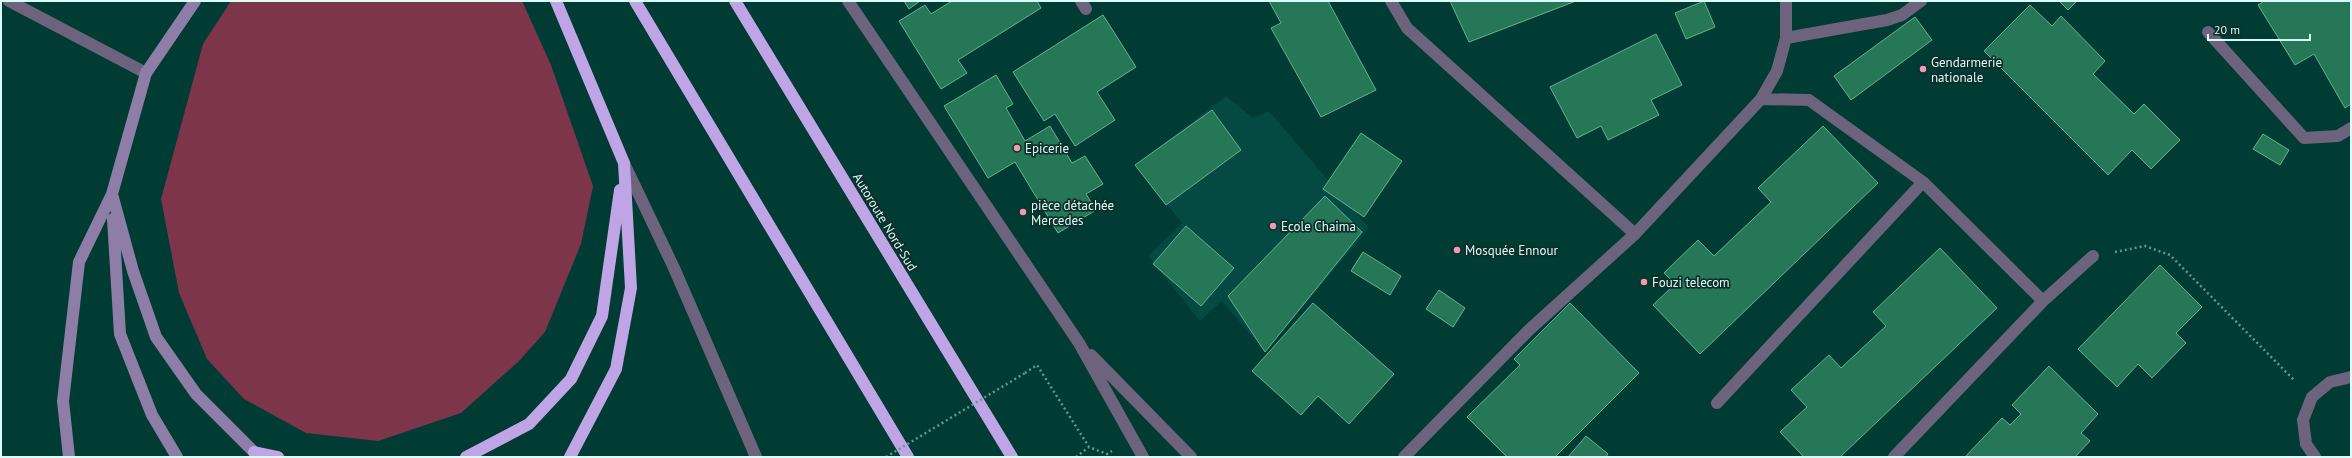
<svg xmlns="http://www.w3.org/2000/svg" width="2352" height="458" viewBox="0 0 2352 458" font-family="'PT Sans',sans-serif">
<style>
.built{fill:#044942}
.green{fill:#7d354b}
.building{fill:#257757;stroke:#64b38f}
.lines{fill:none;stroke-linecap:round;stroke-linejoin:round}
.path{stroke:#679690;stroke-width:2.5;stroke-dasharray:2 3;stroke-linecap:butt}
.lane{stroke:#6d637d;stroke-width:12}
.street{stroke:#6d637d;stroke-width:12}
.secondary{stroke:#8e7ea7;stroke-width:12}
.highway{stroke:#bfa5e5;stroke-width:12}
.path-bridge{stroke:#679690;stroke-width:2.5;stroke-dasharray:2 3;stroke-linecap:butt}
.poi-dot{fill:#f19ab1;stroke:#0e2e29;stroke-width:1.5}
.labels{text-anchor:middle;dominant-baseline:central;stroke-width:3.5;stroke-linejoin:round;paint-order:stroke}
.poi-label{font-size:13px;fill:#dafdf7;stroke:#0e2e29;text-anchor:start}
.street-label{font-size:13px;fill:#dafdf7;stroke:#0e2e29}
</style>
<rect width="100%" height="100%" fill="#003b34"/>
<path class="built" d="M1226,96L1253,118L1269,111L1369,228L1265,352L1222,301L1200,321L1148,256L1182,223L1135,165Z"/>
<path class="green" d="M231,1H522L551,65L593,186L581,244L545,332L519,361L461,413L378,441L306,433L244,399L207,359L179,293L161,199L203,44Z"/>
<path class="building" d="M904,1H920L909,9Z
M952,1H1037L1041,8L958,60L967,73L941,89L899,21L925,5L931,14Z
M1269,1H1328L1376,90L1321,117L1271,28L1281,23Z
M1450,1H1576L1469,42Z
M1704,1L1715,27L1686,39L1675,13Z
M2059,1H2077L2068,10Z
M2264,1H2351V104L2345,108L2314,54L2295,65L2258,5Z
M2030,5L2052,26L2061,16L2105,61L2093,74L2134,114L2144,104L2180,140L2151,169L2132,150L2108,175L1984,51Z
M1103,15L1136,67L1097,92L1115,120L1075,146L1055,114L1044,121L1013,72Z
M1915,17L1932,40L1851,100L1834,76Z
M1656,34L1682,85L1651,100L1659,115L1608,140L1601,126L1577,138L1550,87Z
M996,75L1013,104L1006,108L1025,141L1050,126L1072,163L1085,156L1103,184L1086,194L1096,210L1058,233L1015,162L988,178L944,106Z
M1212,110L1241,150L1166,205L1135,165Z
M1823,126L1878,183L1700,354L1653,305L1675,284L1664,273L1698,240L1714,256L1771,202L1758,188Z
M1361,133L1402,161L1364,217L1323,189Z
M2263,134L2289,150L2280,165L2253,149Z
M1325,196L1362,232L1265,352L1228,296Z
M1186,226L1234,268L1201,306L1153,264Z
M1940,248L1997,308L1840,457H1804L1780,432L1807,407L1791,390L1829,355L1841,368L1886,326L1873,312Z
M1363,252L1401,276L1390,295L1351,271Z
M2160,265L2202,307L2176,333L2186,343L2152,378L2138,364L2117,387L2078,349Z
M1439,290L1465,308L1453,327L1426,309Z
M1313,303L1394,374L1349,424L1318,396L1301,415L1252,371Z
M1570,303L1639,373L1555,457H1507L1467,417L1520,365L1514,359Z
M2049,366L2098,414L2081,433L2090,441L2075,457H1965L2002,418L2010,425L2021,414L2012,405Z
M1586,436L1608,454L1606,457H1568Z"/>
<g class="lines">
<path class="path" d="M2115,252L2145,246L2170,255L2294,380
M1025,373L1037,365L1089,447L1107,454L1112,451
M1076,457L1089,447"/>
<path class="lane" d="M9,1L146,73
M2208,32L2304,138L2338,136L2351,128
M624,163L674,268L756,457"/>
<path class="street" d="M848,1L1079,343L1143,457
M1081,1L1086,9
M1391,1L1407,28L1635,234
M1786,38L1887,20L1902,15L1921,1
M1761,99L1809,100L1923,182L2043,301L1894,457
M2043,301L2093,256
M1091,355L1191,457
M1717,403L1923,182
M1404,457L1529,330L1635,234L1761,99L1777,71L1786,38V1
M2315,457L2306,444L2303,420L2312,397L2330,382L2351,377"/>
<path class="secondary" d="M112,194L133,271L156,337L196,394L254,452L262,457
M113,219L120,334L152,415L177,457
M69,457L63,401L79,262L112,194L146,73L195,1"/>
<path class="highway" d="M556,1L624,163L631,288L616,369L570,457
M635,1L908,457
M735,1L1012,457
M254,452L278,457
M466,457L529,424L571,379L602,316L620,190"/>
<path class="path-bridge" d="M886,457L1025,373"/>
</g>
<g class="poi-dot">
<circle cx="1923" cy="69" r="4"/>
<circle cx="1017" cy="148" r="4"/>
<circle cx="1023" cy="212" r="4"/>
<circle cx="1273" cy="226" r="4"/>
<circle cx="1457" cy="250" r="4"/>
<circle cx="1644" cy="282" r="4"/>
</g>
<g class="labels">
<g class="poi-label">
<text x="1931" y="62">Gendarmerie<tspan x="1931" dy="15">nationale</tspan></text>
<text x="1025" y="148">Epicerie</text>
<text x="1031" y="205">pièce détachée<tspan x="1031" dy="15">Mercedes</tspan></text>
<text x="1281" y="226">Ecole Chaima</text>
<text x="1465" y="250">Mosquée Ennour</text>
<text x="1652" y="282">Fouzi telecom</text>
</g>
<g class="street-label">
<text transform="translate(885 222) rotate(59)">Autoroute Nord-Sud</text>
</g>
</g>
<rect width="2352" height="458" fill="none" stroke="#dafdf7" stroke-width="4"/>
<path d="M2208 34v6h102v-6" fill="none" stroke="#dafdf7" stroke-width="2"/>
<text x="2214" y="34" font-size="12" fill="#dafdf7" stroke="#0e2e29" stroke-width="3" paint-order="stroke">20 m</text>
</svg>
